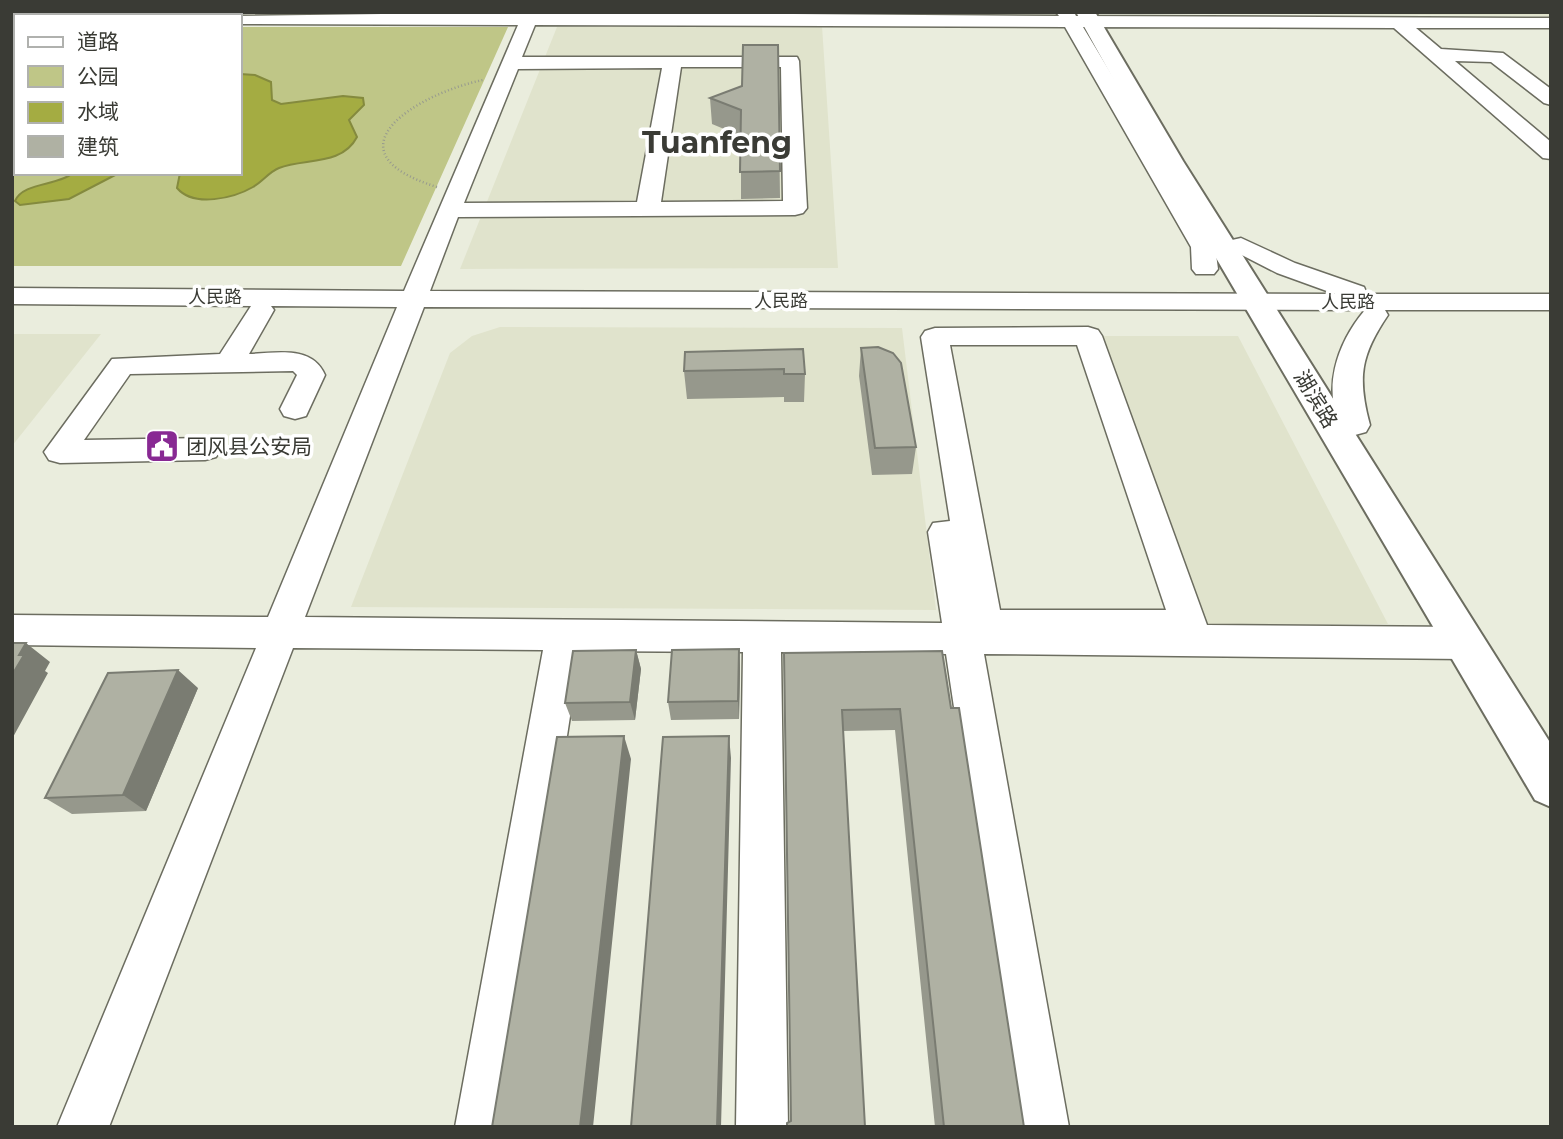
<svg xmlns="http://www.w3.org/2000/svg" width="1563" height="1139" viewBox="0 0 1563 1139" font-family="Montserrat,'Noto Sans SC',sans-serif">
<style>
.built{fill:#e0e3cc}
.green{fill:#bfc687}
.water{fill:#a4ac42;stroke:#848a3e;stroke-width:2}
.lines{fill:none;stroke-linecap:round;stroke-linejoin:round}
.minor-casing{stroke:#6c6d60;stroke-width:3}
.major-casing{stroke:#6c6d60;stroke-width:4}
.path{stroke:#979a8e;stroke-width:2.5;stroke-dasharray:1 2.5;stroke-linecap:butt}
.minor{fill:#fff;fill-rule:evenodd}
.major{fill:#fff;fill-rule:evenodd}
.wall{fill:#96988c}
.shaded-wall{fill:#7a7c72}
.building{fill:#afb1a3;stroke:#7a7c72;stroke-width:2}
.labels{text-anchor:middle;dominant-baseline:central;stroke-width:7;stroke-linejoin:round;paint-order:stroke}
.far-street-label{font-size:18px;fill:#3a3b35;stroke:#fff}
.street-label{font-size:21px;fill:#3a3b35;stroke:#fff}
.poi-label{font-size:21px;fill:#3a3b35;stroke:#fff;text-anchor:start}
.far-town-label{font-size:30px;font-weight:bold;fill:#3a3b35;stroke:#fff}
</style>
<rect width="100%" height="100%" fill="#eaeddd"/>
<path class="built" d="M1163,12H1551V16L1165,13Z
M822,26L838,268L460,269L557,27Z
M500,327L902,328L936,610L351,607L450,353L472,336Z
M12,334H101L12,446Z
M1088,336H1238L1388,624L1189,625Z"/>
<path class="green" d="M12,27H16V173H240V27H508L401,266H12Z"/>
<path class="water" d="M240,74L255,75L271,82L272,100L281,104L343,96L363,98L364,105L349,120L357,137C342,166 305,158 279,168C269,172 263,181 253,187C234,198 194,208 177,188L180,173H240Z
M73,173H119L69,199L20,205L15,201C23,182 58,186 73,173Z"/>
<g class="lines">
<g class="minor-casing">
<path id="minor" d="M523,12L1059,16L1056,12H1074L1076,16L1551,18V28H1416L1441,49L1503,53L1551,89V105L1544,103L1491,62L1455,61L1551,142V159L1543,158L1394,28L1083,27L1215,247L1218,269L1214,274H1196L1192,269L1191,247L1065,27L535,25L522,57H797L799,61L807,208L803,213L795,215L458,217L430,291L1335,294L1277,273L1232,250L1229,245L1232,240L1241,238L1295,263L1364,287L1367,294H1551V310H1385L1388,315C1361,355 1357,377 1370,425L1366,432L1355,435L1344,432C1320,392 1337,343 1365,310L424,307L305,617L942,623L928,532L933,523L950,521L921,337L925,331L935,328L1088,327L1098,330L1102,336L1207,625L1464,627L1477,632L1483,643L1477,654L1464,659L984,654L1069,1127H1017L946,654L781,652L788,1127H736L743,652L580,651L507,1127H455L543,650L293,648L109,1127H57L256,648L12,645V615L268,617L397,307L271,306L274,310L249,354C277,353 312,345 325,375L306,416L295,419L284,416L280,409L297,375L293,371L130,374L84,440L205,438L216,441L221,449L216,457L205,460L60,463L49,460L44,452L112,359L220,354L251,306L12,304V288L404,291L518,25L240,24V16H233ZM681,67H781L783,201L661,202ZM662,68L637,202L464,203L518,69ZM950,345H1077L1166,610H1000Z
M12,13L22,14L23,16H16V23H12Z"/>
</g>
<g class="major-casing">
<path id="major" d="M1076,12H1095L1183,161L1551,744V807L1535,800L1159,161Z"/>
</g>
<path class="path" d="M437,187C321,151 419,93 483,80"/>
<use href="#minor" class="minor"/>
<use href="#major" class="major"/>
</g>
<path class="wall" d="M778,45L780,198L741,199V136L712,124L710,98L742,86Z
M861,348L916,447L912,474L872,475L859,376Z
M803,349L805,374L804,402H784V397L687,399L684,371Z
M739,649L740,668L739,719L671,720L668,702Z
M636,650L641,669L635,720L572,721L565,703Z
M784,676L951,708L1024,1127H935L895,730L843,731L791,1121Z
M198,688L146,811L72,814L45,798Z"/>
<path class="shaded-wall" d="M26,643L50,662L45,671L48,673L12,739V675L19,655Z
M739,649L740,668L739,719L738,701Z
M636,650L641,669L635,720L630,702Z
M178,670L198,688L146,811L123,795Z
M624,736L631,759L593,1127H580Z
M729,736L731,758L721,1127H717Z"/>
<path class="building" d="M743,45H778L780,171L740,172L741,110L710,98L742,86Z
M878,347L893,353L901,363L916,447L875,448L861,348Z
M803,349L805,374H784V369L684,371L685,352Z
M12,643H26L19,655H24L12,675Z
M739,649L738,701L668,702L672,650Z
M636,650L630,702L565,703L573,651Z
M942,651L951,708H959L1024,1127H944L900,709L842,710L865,1127H787V1123L791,1121L784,653Z
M178,670L123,795L45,798L108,673Z
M624,736L580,1127H492L557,737Z
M729,736L717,1127H631L663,737Z"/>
<defs>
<g id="civic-square" transform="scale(1.75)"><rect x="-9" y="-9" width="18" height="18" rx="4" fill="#882993" stroke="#fff"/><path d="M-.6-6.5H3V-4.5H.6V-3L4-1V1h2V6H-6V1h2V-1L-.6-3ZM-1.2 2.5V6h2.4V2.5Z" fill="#fff"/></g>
</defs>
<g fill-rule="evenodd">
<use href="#civic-square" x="162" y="446"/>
</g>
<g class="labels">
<g class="far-street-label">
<text x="215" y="297">人民路</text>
<text x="781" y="301">人民路</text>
<text x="1348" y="302">人民路</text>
</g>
<g class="street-label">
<text transform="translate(1316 399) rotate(59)">湖滨路</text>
</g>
<g class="poi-label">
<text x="186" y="446">团风县公安局</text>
</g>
<g class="far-town-label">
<text x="717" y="142">Tuanfeng</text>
</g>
</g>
<rect width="1563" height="1139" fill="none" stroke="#3a3b35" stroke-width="28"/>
<rect x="14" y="14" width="228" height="161" fill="#ffffff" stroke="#b0b1ae" stroke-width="2"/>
<rect x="28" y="37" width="35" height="10" fill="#ffffff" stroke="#b0b1ae" stroke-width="2"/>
<text x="77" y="49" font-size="21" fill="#3a3b35">道路</text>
<rect x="28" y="66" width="35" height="21" fill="#bfc687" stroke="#b0b1ae" stroke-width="2"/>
<text x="77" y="84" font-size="21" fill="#3a3b35">公园</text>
<rect x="28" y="102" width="35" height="21" fill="#a4ac42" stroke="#b0b1ae" stroke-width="2"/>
<text x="77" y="119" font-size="21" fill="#3a3b35">水域</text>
<rect x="28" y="136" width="35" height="21" fill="#afb1a3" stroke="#b0b1ae" stroke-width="2"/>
<text x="77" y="154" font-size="21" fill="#3a3b35">建筑</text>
</svg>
